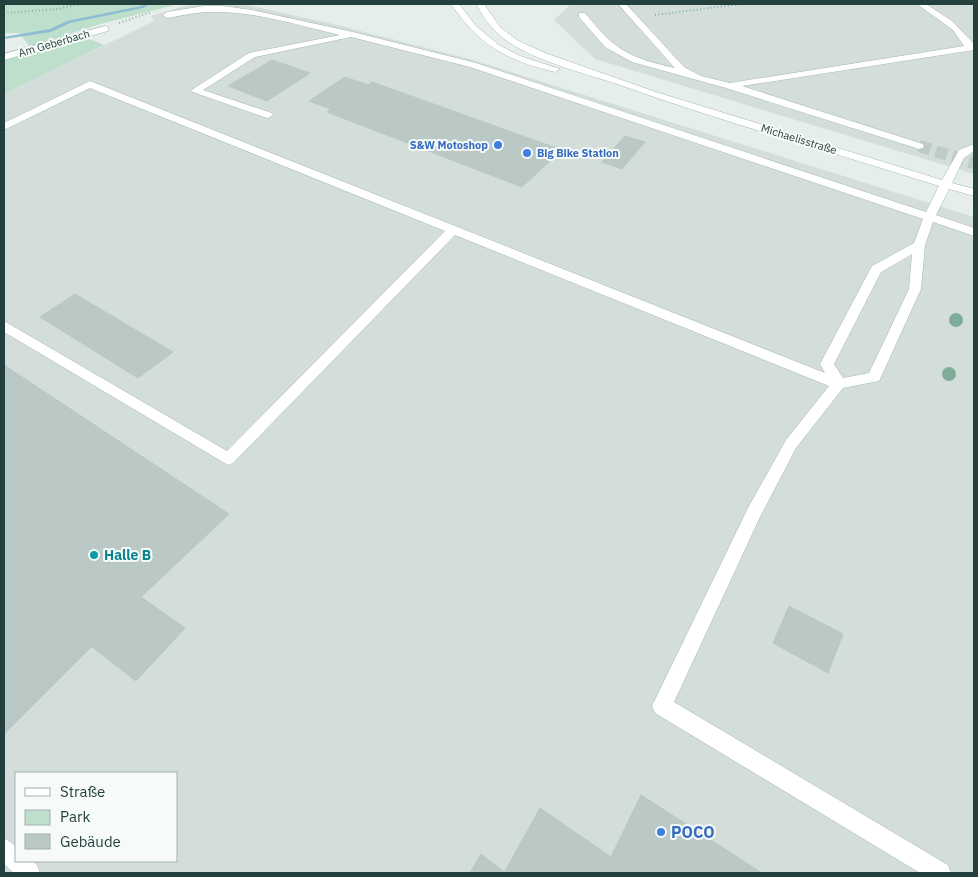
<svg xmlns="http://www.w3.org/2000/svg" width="978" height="877" viewBox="0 0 978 877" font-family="'IBM Plex Sans',sans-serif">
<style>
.built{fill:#d3dedb;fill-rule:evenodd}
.green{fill:#bedfcc}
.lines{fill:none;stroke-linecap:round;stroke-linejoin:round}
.stream{fill:#8ebcd2;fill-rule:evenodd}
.building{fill:#bac9c5;stroke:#b7c8c4}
.minor-tunnel-far1{stroke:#becbc8;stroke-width:9;stroke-dasharray:9 4.5;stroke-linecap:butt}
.minor-tunnel{stroke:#becbc8;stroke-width:12;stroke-dasharray:12 5.5;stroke-linecap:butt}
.minor-casing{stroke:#a7b6b3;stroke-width:1}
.path{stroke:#85b1ab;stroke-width:2;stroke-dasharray:1 2.5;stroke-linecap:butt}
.minor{fill:#fff;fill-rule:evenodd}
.tree{fill:#80ad99}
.shop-dot{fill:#3f7fe0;stroke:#f6faf9;stroke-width:2}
.culture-dot{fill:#0f9aa8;stroke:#f6faf9;stroke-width:2}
.labels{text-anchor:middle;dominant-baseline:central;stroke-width:4;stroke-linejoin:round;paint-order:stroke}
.far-street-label{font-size:11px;fill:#24403d;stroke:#f6faf9}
.far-shop-label{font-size:11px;font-weight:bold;fill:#366cbe;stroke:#f6faf9;text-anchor:end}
.culture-label{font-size:14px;font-weight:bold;fill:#0d838f;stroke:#f6faf9;text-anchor:start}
.near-shop-label{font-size:16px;font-weight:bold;fill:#366cbe;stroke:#f6faf9;text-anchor:start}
</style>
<rect width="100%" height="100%" fill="#e5eeeb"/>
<path class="built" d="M191,4H243L333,24L470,59L974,217V873H4V94L154,21L151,16ZM16,773H176V861H16Z
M571,4H974V174L595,59L554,20Z"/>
<path class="green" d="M4,4H178L97,25L30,47L19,33H4Z
M84,37L104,45L4,94V60Z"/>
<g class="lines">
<path class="stream" d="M145,4H150L143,8L70,23L51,32L4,39V37L50,29L67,21L141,6Z"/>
</g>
<path class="building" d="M272,60L310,73L267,101L228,86Z
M345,77L368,85L372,82L562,150L522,187L327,112L331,109L309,101Z
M625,136L645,142L622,169L602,162Z
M75,294L173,352L138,378L40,317Z
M4,365L229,514L141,597L4,734Z
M141,597L185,628L136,681L92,647Z
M789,606L843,634L828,673L773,643Z
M641,795L762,873H504L540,808L611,857Z
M481,854L504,872V873H470Z"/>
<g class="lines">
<path class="minor-tunnel-far1" d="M919,146L923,147"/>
<path class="minor-tunnel" d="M919,146L974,163"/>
<g class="minor-casing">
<path id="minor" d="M451,4H459L476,26L499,45L520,56L560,69L555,72C506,60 480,46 451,4Z
M476,4H484L500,27L517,40L545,53L656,92L942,180L959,150L974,144V151L964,158L952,183L974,189V196L949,189L936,215L974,228V236L933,222L925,245L921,289L881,377L879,381L843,388L796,448L760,517L674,702L948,865L951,873H920L655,713L652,706L748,508L786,440L829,386L455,235L233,463L228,465L4,332V321L227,451L445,231L90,88L4,130V123L90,81L825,373L820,364L872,266L914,243L923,219L470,67L351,37L255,57L203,90L272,113L273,115L268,118L264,117L190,91L249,53L340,35C301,26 261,13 221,12C203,11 185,15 167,18L163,15L167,12L204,6H223L252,10L353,32L476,63L926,212L939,186C832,152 723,122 617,84C583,73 540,62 510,43C494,33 485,20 476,4ZM912,254L909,289L869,373L843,378L834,364L881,272Z
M618,4H626L684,67L701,76L730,83L964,46L953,30L917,4H926L952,21L974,44V50L742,86L923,144L924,146L923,148L919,149L726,88L632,62L605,47L579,17V13H585C614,50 630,58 675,68Z
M105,26L108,27V31L4,60V54Z
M4,838L16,846V861H32L37,865L40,873H14L4,864Z"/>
</g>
<path class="path" d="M4,13L58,9L80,4
M655,15L741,4
M119,23L151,12"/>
<use href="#minor" class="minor"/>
</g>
<g class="tree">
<circle cx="956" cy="320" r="7"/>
<circle cx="949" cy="374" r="7"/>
</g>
<g class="shop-dot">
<circle cx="498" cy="145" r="5"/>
<circle cx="527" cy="153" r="5"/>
<circle cx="661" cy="832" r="5"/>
</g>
<circle class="culture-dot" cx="94" cy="555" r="5"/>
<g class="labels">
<g class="far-street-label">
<text transform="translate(54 43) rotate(-16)">Am Geberbach</text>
<text transform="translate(799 139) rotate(17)">Michaelisstraße</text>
</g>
<g class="far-shop-label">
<text x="488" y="145">S&amp;W Motoshop</text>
<text x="537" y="153" text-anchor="start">Big Bike Station</text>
</g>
<g class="culture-label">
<text x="104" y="555">Halle B</text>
</g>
<g class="near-shop-label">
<text x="671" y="832">POCO</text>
</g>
</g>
<rect width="978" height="877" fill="none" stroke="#24403d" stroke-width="10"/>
<rect x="15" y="772" width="162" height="90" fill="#f6faf9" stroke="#a2b0ae"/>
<rect x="25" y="788" width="25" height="8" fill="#ffffff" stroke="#a2b0ae"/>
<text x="60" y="797" font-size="15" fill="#24403d">Straße</text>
<rect x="25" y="810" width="25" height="15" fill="#bedfcc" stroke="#a2b0ae"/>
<text x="60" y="822" font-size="15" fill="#24403d">Park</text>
<rect x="25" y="834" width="25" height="15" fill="#bac9c5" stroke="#a2b0ae"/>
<text x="60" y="847" font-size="15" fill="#24403d">Gebäude</text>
</svg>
